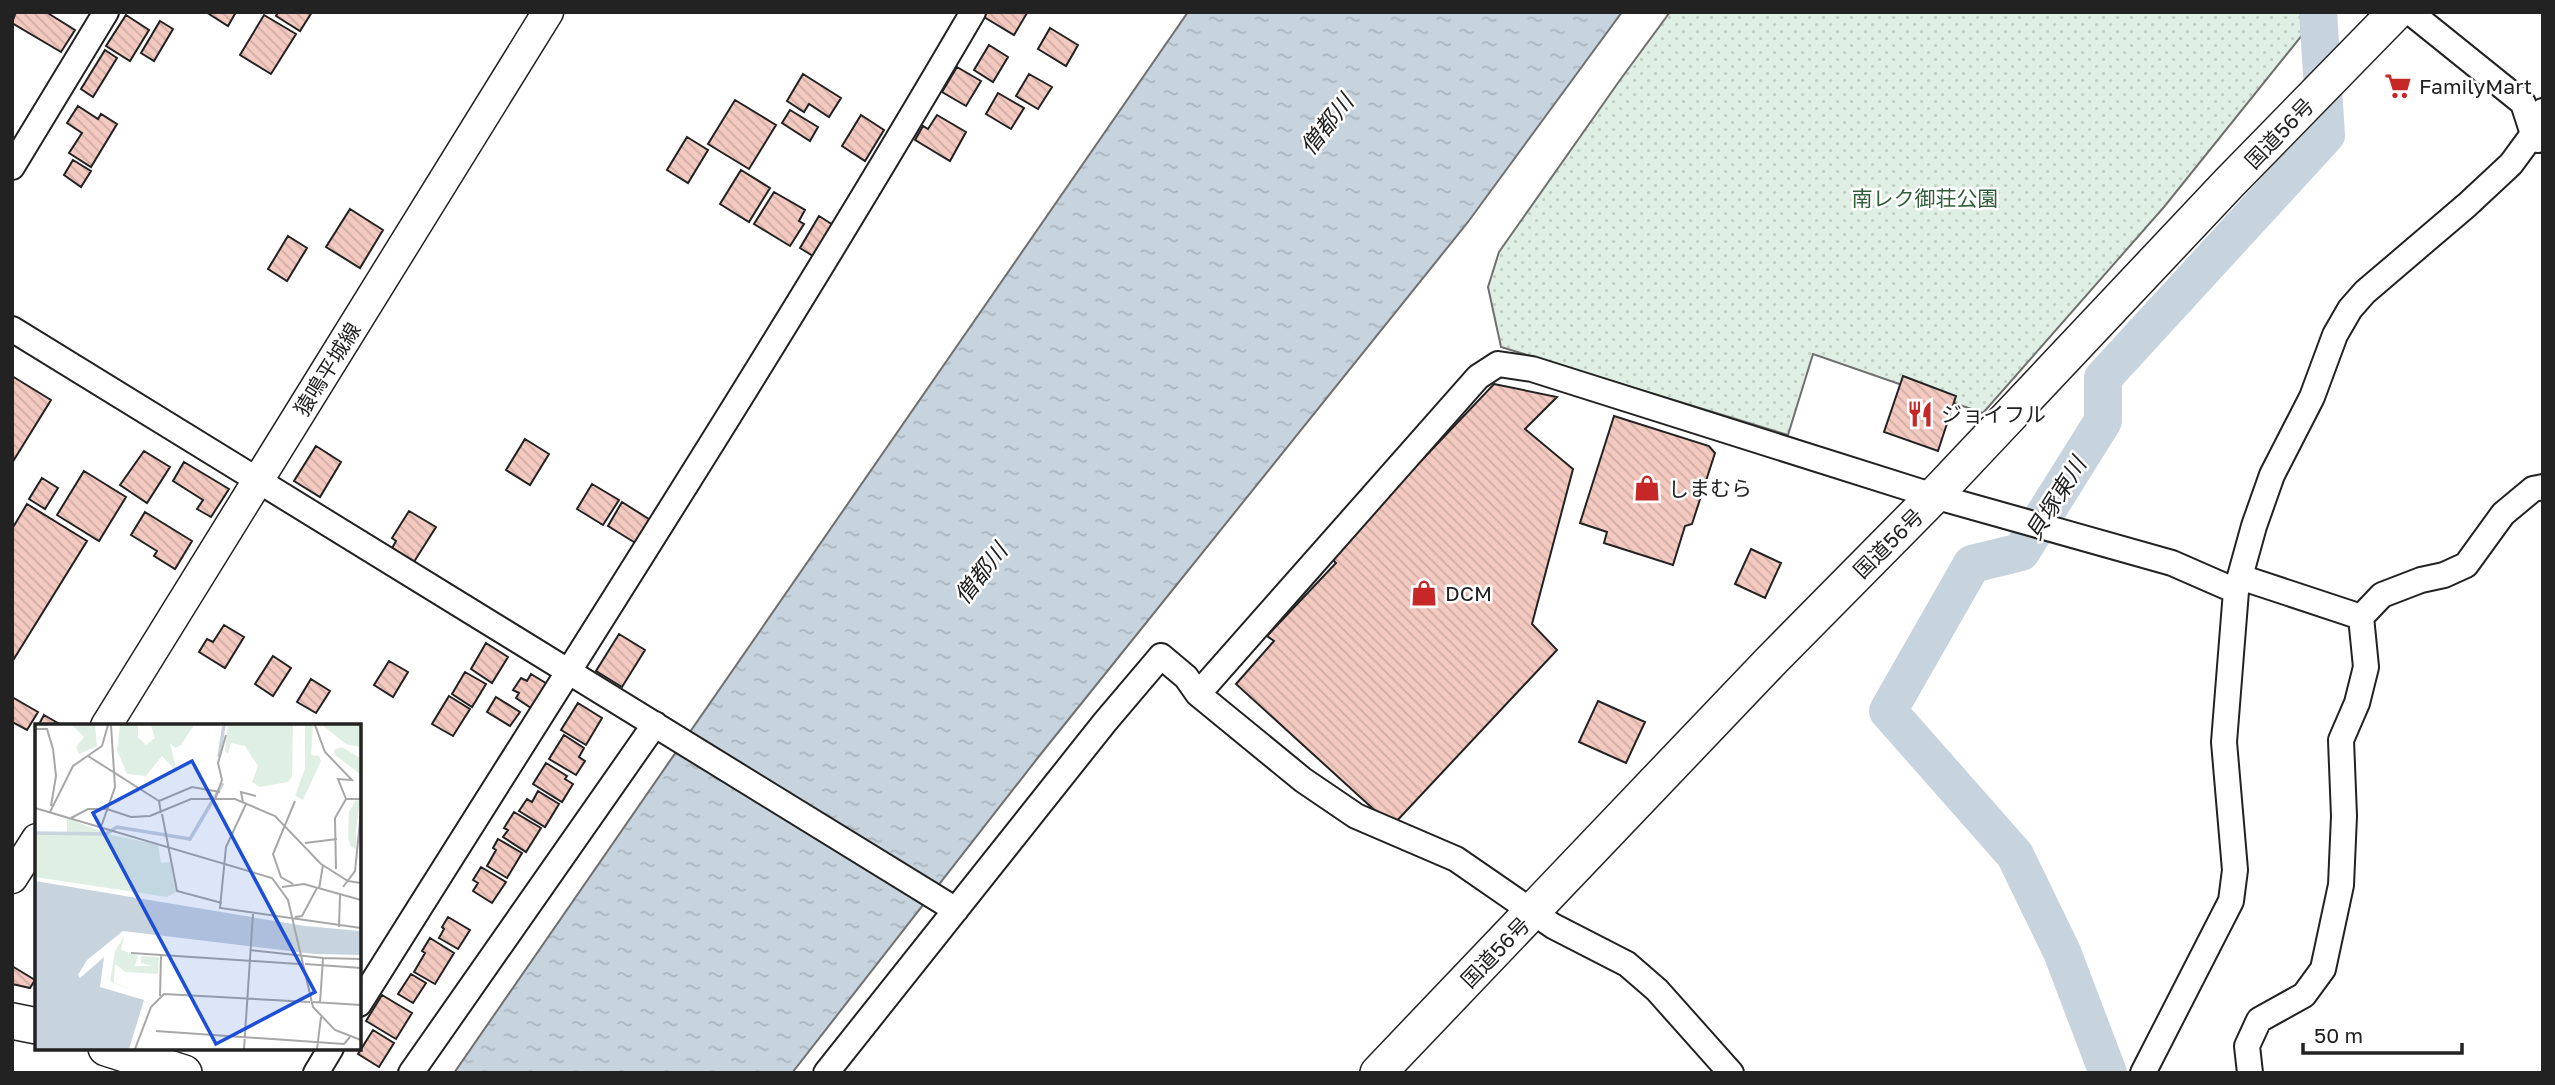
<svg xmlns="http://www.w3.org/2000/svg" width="2555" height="1085" viewBox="0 0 2555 1085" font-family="'Golos Text','Noto Sans JP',sans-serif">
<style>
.park{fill:url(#park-dots);stroke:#6f6f6f;stroke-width:2}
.water{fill:url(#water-ripples);stroke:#6f6f6f;stroke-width:2}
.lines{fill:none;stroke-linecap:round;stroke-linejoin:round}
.river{stroke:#c7d3dd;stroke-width:38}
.building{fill:url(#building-back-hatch);stroke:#222;stroke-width:2}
.minor-casing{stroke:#222;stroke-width:28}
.major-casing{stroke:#222;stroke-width:33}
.highway-casing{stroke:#222;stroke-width:38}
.minor{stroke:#fff;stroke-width:24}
.major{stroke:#fff;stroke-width:30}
.highway{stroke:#fff;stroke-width:35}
.labels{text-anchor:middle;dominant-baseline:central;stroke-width:5;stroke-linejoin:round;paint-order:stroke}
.poi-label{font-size:21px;fill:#222;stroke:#fff;text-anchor:start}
.street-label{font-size:21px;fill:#222;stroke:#fff}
.park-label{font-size:21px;fill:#2f5e38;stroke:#fff}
.water-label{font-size:23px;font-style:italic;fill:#222;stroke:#fff}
.inset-river{fill:none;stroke:#c7d3dd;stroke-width:3.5}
.inset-road{fill:none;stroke:#a7a7a7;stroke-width:2}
.view{fill:#1d4ed8;fill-opacity:0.15;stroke:#1d4ed8;stroke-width:3.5}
.inset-edge{fill:none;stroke:#222;stroke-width:3.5}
</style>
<defs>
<pattern id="park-dots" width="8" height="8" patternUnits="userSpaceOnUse" patternTransform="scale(1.75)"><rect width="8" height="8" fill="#e0efe3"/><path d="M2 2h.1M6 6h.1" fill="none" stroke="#c0cdc2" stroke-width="1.8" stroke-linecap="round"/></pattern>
<pattern id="water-ripples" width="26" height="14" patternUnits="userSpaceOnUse" patternTransform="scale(1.75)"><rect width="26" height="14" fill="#c7d3dd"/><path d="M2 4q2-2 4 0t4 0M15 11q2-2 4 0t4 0" fill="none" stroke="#abb5bd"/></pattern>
<pattern id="building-back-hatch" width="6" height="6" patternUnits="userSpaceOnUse" patternTransform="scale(1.75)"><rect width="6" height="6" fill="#f3c9c0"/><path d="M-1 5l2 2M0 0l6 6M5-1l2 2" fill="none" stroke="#d0aca5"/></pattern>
</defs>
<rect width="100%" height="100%" fill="#fff"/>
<path class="park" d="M1670,12H2337L2307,29L2164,207L1983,413L1813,354L1788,435L1501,347L1488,287L1499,252L1620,80Z"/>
<path class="water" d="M1188,12H1622L1468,222L1040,755L792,1073H454Z"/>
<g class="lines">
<path class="river" d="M2108,1073L2062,952L2015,855L1888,711L1972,564L2021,552L2103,421V378L2326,135L2318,12"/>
</g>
<path class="building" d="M16,12H46L75,30L61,52L12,23Z
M206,12H236L228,26Z
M278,12H312L300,31L276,16Z
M987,12H1025L1027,13L1014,35L984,17Z
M126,15L149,30L130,61L106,46Z
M264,15L296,34L271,74L240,55Z
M160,21L173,29L154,61L141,53Z
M1050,28L1078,45L1066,66L1038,49Z
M989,45L1008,57L993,82L974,70Z
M105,50L117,58L93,97L81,89Z
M957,67L981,81L966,106L942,92Z
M803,74L841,98L829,117L809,104L804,112L787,101Z
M1029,74L1052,87L1038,109L1016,96Z
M998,93L1024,108L1011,129L986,114Z
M735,100L776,125L749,169L708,144Z
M78,106L98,119L101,114L117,124L91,167L69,153L82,133L67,123Z
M790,110L818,127L810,141L782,123Z
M861,115L884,130L865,161L842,146Z
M937,115L966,132L950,161L915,140L923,126L928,129Z
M687,137L708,150L688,183L667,170Z
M73,160L91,171L81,187L64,175Z
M741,170L770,188L749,222L720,204Z
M774,192L805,210L799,221L804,224L790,246L754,224Z
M350,209L383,230L360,268L326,247Z
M819,216L833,225L813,256L800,248Z
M288,236L307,248L287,281L268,269Z
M12,376L51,400L12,463Z
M1903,376L1956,396L1938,451L1884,432Z
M1494,384L1557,397L1525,429L1573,469L1532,624L1557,650L1392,826L1236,684L1274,641L1267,636L1336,563L1330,557Z
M1614,416L1709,446L1715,453L1692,524L1685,526L1673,565L1604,543L1607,532L1580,523Z
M525,439L549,454L530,485L506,470Z
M316,446L341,462L320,497L294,481Z
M144,451L170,467L147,503L120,485Z
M184,462L229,489L211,517L197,509L203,500L173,481Z
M84,471L126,497L99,541L57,515Z
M42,478L58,488L45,509L29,499Z
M592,484L619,500L603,525L577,509Z
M622,502L652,521L637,544L608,526Z
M27,504L87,541L12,662V529Z
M409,511L436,527L412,565L390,552L396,541L392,538Z
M145,512L192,541L175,569L154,556L157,551L131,535Z
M1751,549L1781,563L1765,598L1735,584Z
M224,625L244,637L225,668L199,652L207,639L213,642Z
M619,634L645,650L622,687L596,671Z
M486,643L508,657L492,683L471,669Z
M273,656L291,668L273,696L255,684Z
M389,661L408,672L393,697L374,685Z
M465,672L486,684L472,707L452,694Z
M531,674L549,685L534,710L516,698L519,693L513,690L521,678L527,681Z
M311,679L330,691L316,713L297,702Z
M449,696L470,709L453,736L432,724Z
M12,697L38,712L27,730L12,722Z
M496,697L520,712L510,726L487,712Z
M1598,701L1645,722L1626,763L1579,742Z
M578,703L602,718L586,745L561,730Z
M44,715L63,726H38Z
M564,735L584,748L579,757L585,761L576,775L549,759Z
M546,763L567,776L565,779L573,784L562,802L533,784Z
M538,791L559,804L545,827L519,811L527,799L532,802Z
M514,812L541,828L526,852L503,837L508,830L504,828Z
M498,839L522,853L507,878L487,866L496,850L493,848Z
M481,867L506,882L492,903L473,891L478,883L473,880Z
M448,917L470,930L458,949L439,938L444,929L442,927Z
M430,938L454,953L435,984L414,972L425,953L422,951Z
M12,966L35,980L30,988L12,984Z
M411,974L426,983L413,1003L398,994Z
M382,995L412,1013L396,1039L366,1021Z
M373,1030L394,1043L379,1067L358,1054Z"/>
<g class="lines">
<g class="minor-casing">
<path id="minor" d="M2410,12L2523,103L2533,134L2538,140
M12,167L106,12
M12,329L956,910
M2240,577L2361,617
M2361,617L2382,595L2421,580L2444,575L2466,565L2503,514L2533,489L2543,487
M1198,694L1478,377L1498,364L1532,369L1934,496L2172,563L2236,591
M359,1004C565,675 777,348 973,12
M316,1073L331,1048
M411,1073L655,724
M826,1073L1105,722L1161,656L1186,677L1198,694L1303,780L1356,816L1456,859L1553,926L1627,964L1657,990L1731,1073
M2143,1073L2231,901L2235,870L2224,742L2236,591L2254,526L2272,475L2312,397L2335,335L2350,309L2365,292L2467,205L2511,164L2533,134L2543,111
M2250,1073L2247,1046L2259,1020L2304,995L2323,969L2341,885L2344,816L2341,740L2357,703L2366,667L2361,617"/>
</g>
<g class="major-casing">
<path id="major" d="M106,726L548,12
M12,878L37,839"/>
</g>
<g class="highway-casing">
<path id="highway" d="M12,1021L37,1026
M106,1048L184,1073
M1378,1073L1770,662L1934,496L2229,183L2396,12"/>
</g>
<use href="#minor" class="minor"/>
<use href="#major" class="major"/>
<use href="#highway" class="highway"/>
</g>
<defs>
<g id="supermarket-bare" transform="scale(2.1)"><path d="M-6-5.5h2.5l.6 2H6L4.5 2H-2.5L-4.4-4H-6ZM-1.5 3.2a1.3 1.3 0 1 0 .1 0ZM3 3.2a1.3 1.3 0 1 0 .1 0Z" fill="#c62828" stroke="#fff" stroke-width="2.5" paint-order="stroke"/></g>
<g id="restaurant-bare" transform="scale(2.1)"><path d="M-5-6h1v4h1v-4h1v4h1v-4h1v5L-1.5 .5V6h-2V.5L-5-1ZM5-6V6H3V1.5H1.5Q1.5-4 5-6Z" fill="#c62828" stroke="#fff" stroke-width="2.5" paint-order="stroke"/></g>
<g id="shop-bare" transform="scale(2.1)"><path d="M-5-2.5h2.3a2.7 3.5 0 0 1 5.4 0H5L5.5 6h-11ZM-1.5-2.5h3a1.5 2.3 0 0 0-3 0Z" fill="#c62828" stroke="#fff" stroke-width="2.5" paint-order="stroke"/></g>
</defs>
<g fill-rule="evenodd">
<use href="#supermarket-bare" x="2398" y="86"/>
<use href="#restaurant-bare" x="1920" y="414"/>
<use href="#shop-bare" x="1647" y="488"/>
<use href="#shop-bare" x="1424" y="593"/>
</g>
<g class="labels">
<g class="poi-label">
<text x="2419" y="86">FamilyMart</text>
<text x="1941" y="414">ジョイフル</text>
<text x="1668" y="488">しまむら</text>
<text x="1445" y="593">DCM</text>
</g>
<g class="street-label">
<text transform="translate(2279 133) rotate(-46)">国道56号</text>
<text transform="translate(327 369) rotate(-58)">猿鳴平城線</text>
<text transform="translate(1888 543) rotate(-45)">国道56号</text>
<text transform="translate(1495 952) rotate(-46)">国道56号</text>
</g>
<g class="park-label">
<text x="1925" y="198">南レク御荘公園</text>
</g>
<g class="water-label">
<text transform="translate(1326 124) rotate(-52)">僧都川</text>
<text transform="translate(2055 498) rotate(-58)">貝塚東川</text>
<text transform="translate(980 573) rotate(-52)">僧都川</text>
</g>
</g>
<g transform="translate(35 724)">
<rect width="326" height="326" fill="#fff"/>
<path d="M37,1H60L62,22L44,30L41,23L49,13ZM85,1H103V13L111,21L120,14L116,1H159L146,21L140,24L135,19L142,48L127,32L111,52L92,50L82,26ZM193,1H258L257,52L253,58L225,63L217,58L223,42L210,22L196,19L193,30L190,27ZM270,1H278L276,31L284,32L286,37L268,76L260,72L270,44ZM287,1H325V23L311,20ZM307,23L325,34V50L300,31L299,26ZM89,212L86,226L103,232L100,242H117L106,239V232L124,233L123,250L90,248L80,240L79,258L97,267L75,257L80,227Z" fill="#e0efe3"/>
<path d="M325,76L321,107V125L315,122L313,112L314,88L320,77ZM32,94L73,110L123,121L126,139L135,138L141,168L132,173L0,153V109L32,110Z" fill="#e0efe3"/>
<path d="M0,157L270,202L325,207V231L279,230L88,207L52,236L43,251L45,254L69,233L65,263L109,276L94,325H0Z" fill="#c7d3dd"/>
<path class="inset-river" d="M184,33L189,1M0,109L71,110L82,103L155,115L188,59"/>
<path class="inset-road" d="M280,1L290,28L317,56L303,55L311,75M0,5H12L18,25L21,52L16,82M53,32L124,77L126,89M180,75L187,56L183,39L191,11M124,77L157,63L185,68M208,79L206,68L221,72M211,80L191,123L185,184L326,204M0,84L237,154L253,176L278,283L300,306L326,316M15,88L38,42L67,22L73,1M127,90L142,167L187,179M36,94L53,85H72L96,93L115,92L156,75H200L240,92L286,140L313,157L326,159M66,103L80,63L76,1M270,119L302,115M301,145L300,94L311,75H326M258,160L246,153L238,130L260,77M247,163L269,160L326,176M308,163L320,147L326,87M284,165L288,141M260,193L267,192L282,164M304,203L305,171M215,226L288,234M96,229L264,240M270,240L326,244M125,272L126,231M278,278L326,281M285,279L288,234L326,235M121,307L309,320L315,313M100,325L116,283L129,270L275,278M209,325L218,190M282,325L286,293"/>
<path class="view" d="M157,37L280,268L181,320L58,89Z"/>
<rect width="326" height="326" class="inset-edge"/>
</g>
<rect width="2555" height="1085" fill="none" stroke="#222222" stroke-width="28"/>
<path d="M2303 1043v10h159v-10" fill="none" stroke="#222222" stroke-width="3.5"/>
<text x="2314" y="1043" font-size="21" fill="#222222" stroke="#ffffff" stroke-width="5" paint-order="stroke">50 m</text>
</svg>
